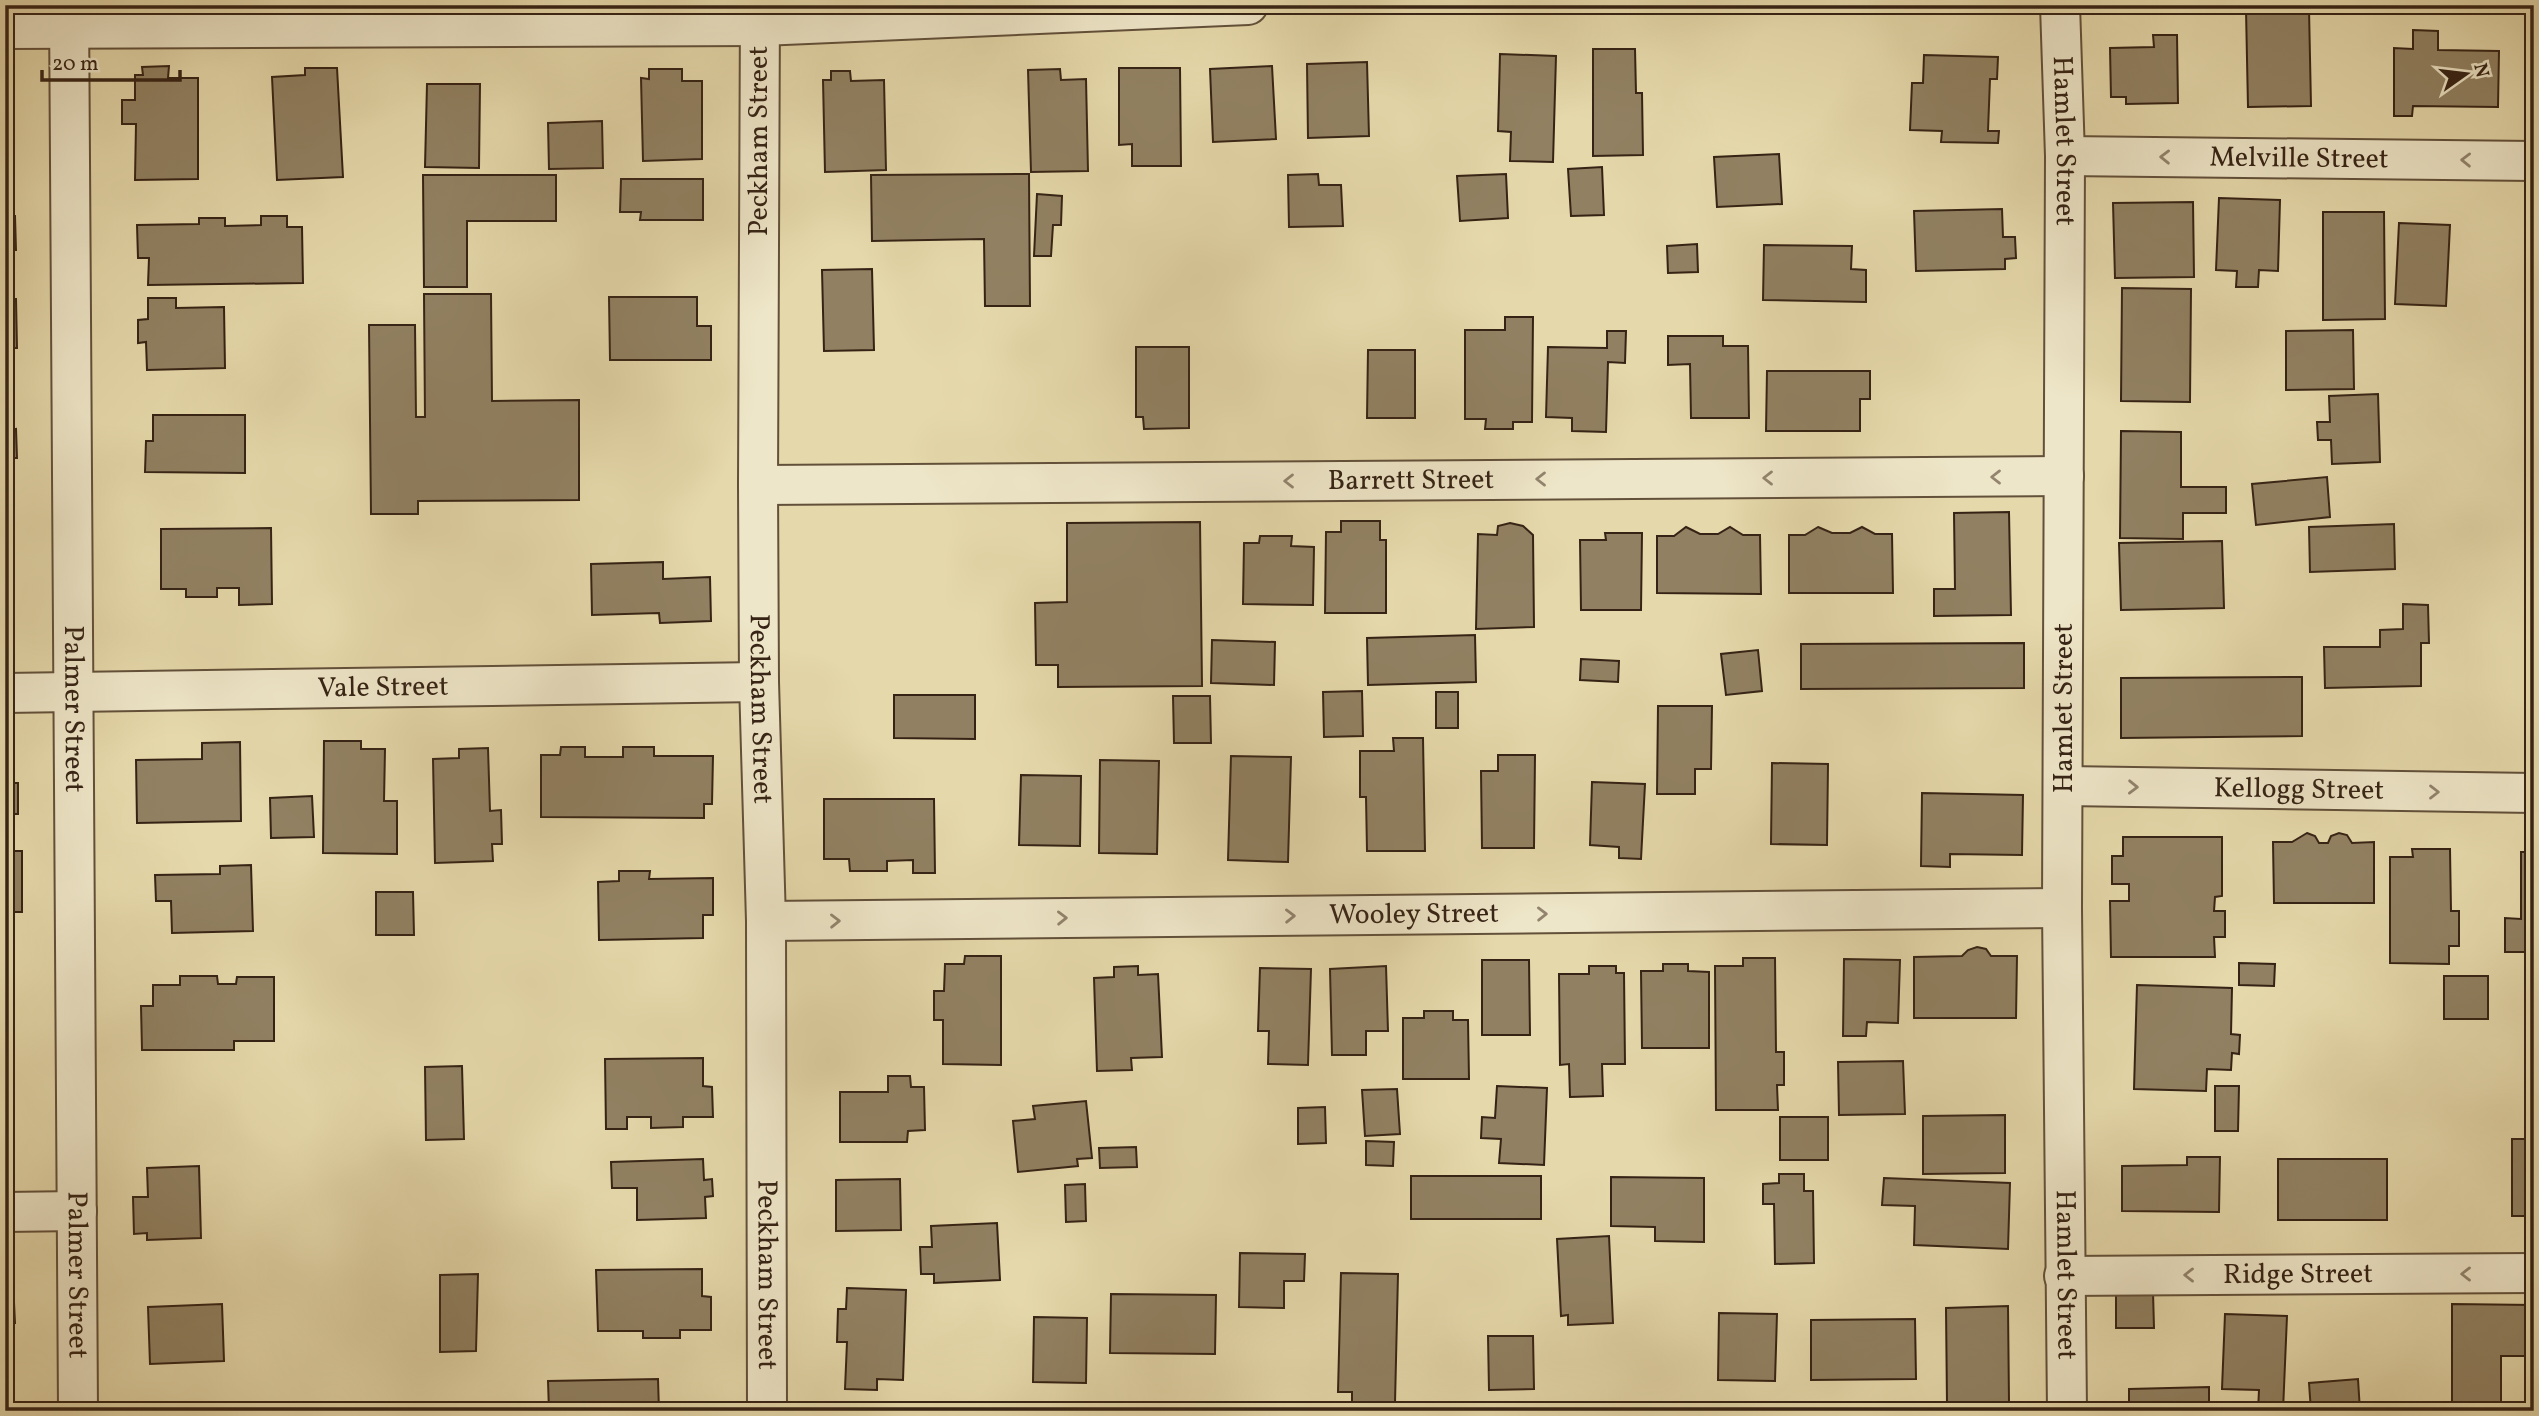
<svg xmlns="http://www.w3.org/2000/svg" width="2539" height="1416" viewBox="0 0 2539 1416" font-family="Vollkorn,serif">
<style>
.building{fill:#918162;stroke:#362315;stroke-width:2}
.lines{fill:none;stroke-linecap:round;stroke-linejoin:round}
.street-casing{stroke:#62503a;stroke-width:42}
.street{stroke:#eee6c8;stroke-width:38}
.oneway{stroke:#92846e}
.labels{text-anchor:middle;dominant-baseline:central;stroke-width:7;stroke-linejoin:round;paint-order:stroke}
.street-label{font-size:28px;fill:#362315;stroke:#eee6c8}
</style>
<rect width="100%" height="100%" fill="#e5d8aa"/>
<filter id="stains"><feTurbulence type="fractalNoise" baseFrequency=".00286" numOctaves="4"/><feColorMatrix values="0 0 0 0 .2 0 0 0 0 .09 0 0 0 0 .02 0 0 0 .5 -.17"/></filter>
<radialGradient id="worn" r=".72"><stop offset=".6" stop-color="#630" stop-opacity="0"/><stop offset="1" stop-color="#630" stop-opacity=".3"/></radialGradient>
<path class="building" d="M2309,9L2311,106L2248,107L2246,10Z
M2413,30L2438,31V50L2499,51L2498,107L2413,106L2412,116H2394V48L2413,49Z
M2153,35H2177L2178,103L2126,104V97H2111L2110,48L2154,47Z
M1593,49H1635L1636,93H1642L1643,155L1593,156Z
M1500,54L1556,56L1553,162L1510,161L1511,132L1498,131Z
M1924,55L1998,57L1997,79H1990L1988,131H1999L1998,143L1941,142L1942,131L1910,130L1912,83H1923Z
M1367,62L1369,136L1308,138L1307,64Z
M169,66L168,78H198V179L135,180L136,124H122V100H135V75H143L142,67Z
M1272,66L1276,139L1213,142L1210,69Z
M305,68H337L343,177L277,180L272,77L305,75Z
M1119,68H1180L1181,166H1132V144L1119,145Z
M649,69H682V81H702V159L643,161L641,78L649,79Z
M1060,69L1061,80L1086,79L1088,171L1031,172L1028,70Z
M831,71H850L851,81L884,80L886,170L825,172L823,80H831Z
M427,84H480L479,168L425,167Z
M5,107L6,121H12L13,155L5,156Z
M602,121L603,168L549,169L548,123Z
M1779,154L1782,204L1717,207L1714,157Z
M1602,167L1604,215L1571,216L1568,169Z
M1029,174L1030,306H985L984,239L872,241L871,175Z
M1318,174L1319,185H1341L1343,226L1289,227L1288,175Z
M1506,174L1508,218L1460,221L1457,176Z
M423,175H556V221H467V287H424Z
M621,179H703V220H640L641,212H620Z
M1037,194L1062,196L1061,225H1053L1051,256H1034Z
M2219,198L2280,200L2278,271L2259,270L2258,287H2236L2237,271L2216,270Z
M2193,202L2194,277L2115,278L2113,203Z
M2002,209L2003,237H2015L2016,258L2005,259V269L1916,271L1914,211Z
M2532,210H2534V279H2531Z
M2323,212H2384L2385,319L2323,320Z
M5,216H15L16,250H5Z
M261,216H287V227H302L303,283L148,285L149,258H138L137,225L199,224V218H225V226L261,225Z
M2399,223L2450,225L2446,306L2395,304Z
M1697,244L1698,272L1668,273L1667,246Z
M1764,245L1852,246L1851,269L1866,270V302L1763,300Z
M872,269L874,350L824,351L822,270Z
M2122,288L2191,289L2190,402L2121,401Z
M424,294H491L492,401L579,400V500L418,501V514H371L369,325H415L416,417H425Z
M609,297H697V326H711V360H610Z
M148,298H176V308L224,307L225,368L147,370L146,342L138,343V320L148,319Z
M5,299H16L17,348H5Z
M1505,317H1533L1532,422H1513V429H1485L1486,419H1465V330H1505Z
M2353,330L2354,389L2286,390V331Z
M1607,331H1626L1625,363L1608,362L1606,432L1572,431V418L1546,417L1548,347L1607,348Z
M1668,336H1723V346H1748L1749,418H1691L1690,364L1668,365Z
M1136,347H1189V428L1144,429L1143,417H1136Z
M1368,350H1415V418H1367Z
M1767,371H1870V399H1860V431H1766Z
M2378,394L2380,462L2332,464L2331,440H2318L2317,422H2330L2329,396Z
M5,413H8L9,430L16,429L17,458H9V478H5Z
M153,415H245V473L145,472L146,441H153Z
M2121,431L2181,432V487H2226V513H2183V539L2120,538Z
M2527,442H2534V513H2525Z
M2327,477L2330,517L2256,525L2252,484Z
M2009,512L2011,615L1934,616V589H1955L1954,513Z
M1341,521H1380V540H1386V613H1325L1326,532H1341Z
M1200,522L1202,686L1058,687V665H1036L1035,603L1067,602V523Z
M1510,523L1523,526L1533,535L1534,627L1476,629L1478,534L1497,535L1498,526Z
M2394,524L2395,569L2310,572L2309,527Z
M5,527H12L11,595H5Z
M1686,527L1700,534H1718L1730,527L1743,535H1760L1761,594L1657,593V536H1674Z
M1818,527L1832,533H1850L1862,527L1875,534H1892L1893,593H1789V535H1805Z
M271,528L272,604L239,605V588H217V597H186V589H161V529Z
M1605,533H1642L1641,610H1581L1580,540H1606Z
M1260,536H1292L1291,546L1314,547L1313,605L1243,604L1244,543H1259Z
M2222,541L2224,608L2121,610L2119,543Z
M663,562V579L710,577L711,621L660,623L659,613L592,615L591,564Z
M2403,604L2428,605L2429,643H2421V686L2325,688L2324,647H2380V630L2403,629Z
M1475,635L1476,682L1368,685L1367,638Z
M1212,640L1275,642L1274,685L1211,683Z
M2024,643V688L1801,689V644Z
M1758,650L1762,691L1726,695L1721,654Z
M1581,659L1619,661L1618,682L1580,680Z
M2302,677V736L2121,738V678Z
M1362,691L1363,736L1324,737L1323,692Z
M1436,692H1458V728H1436Z
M894,695H975V739L894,738Z
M1173,696H1210L1211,743H1174Z
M1658,706H1712L1711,769H1695V794H1657Z
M1393,738H1423L1425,851H1367L1366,797H1360V751H1394Z
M324,741H361V749H385L384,801H397V854L323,853Z
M240,742L241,821L137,823L136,760L202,759V743Z
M561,747H585V757H623V747H654V756H713L712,804H704V818L541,817V755H560Z
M488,748L490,811L501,810L502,844H492L493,861L435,863L433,759L459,758V749Z
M1498,755H1535L1534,848H1482L1481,771H1498Z
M1231,756L1291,757L1288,862L1228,860Z
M5,759H10V783H18V814H5Z
M1100,760L1159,761L1157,854L1099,853Z
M1772,763L1828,764L1827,845L1771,844Z
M1021,775L1081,776L1080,846L1019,845Z
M1592,782L1645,784L1641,859L1619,858V847L1590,845Z
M1922,793L2023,795L2022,855L1950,854V867L1921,866Z
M312,796L314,837L271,838L270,798Z
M824,799H934L935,873H913V860L887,861V871H850L849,859H824Z
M2307,833L2315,836L2319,843H2328L2331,836L2339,833L2347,835L2352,843L2374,842V903H2274L2273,842H2292Z
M2123,837H2222V896L2215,897L2214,911H2225V937H2214L2215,957H2111L2110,901H2129V884H2112V856H2123Z
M2412,849H2450L2451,911H2459V946H2449V964L2390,963V857H2413Z
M5,851H22V912H5Z
M2521,852H2534V952H2505V918L2521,919Z
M251,865L253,931L172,933L171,901H156L155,875L220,874V866Z
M619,871H650L649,879L713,878V915H703V938L599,940L598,882L619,881Z
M376,892H413L414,935H376Z
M1977,947L1986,949L1991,956H2017L2016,1018H1914V957L1962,956L1968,950Z
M965,956H1001V1065L943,1064V1020H934V991H944L945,964H964Z
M5,957H9V1013H5Z
M1743,958H1775L1776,1052H1784V1085H1777L1778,1110H1716L1715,966H1743Z
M1844,959L1900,960L1898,1023L1867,1022L1866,1036H1843Z
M1482,960H1529L1530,1035H1482Z
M2239,963L2275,964L2274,986L2239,985Z
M1663,964H1688V971L1709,972V1048H1642L1641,971H1663Z
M1138,966V975L1158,974L1162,1057L1131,1058L1132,1070L1097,1071L1094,978L1114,977V967Z
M1386,966L1388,1031H1366V1055H1332L1330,969Z
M1589,966H1616V973H1624L1625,1064H1602L1603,1096L1570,1097L1569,1064L1560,1065L1559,974H1589Z
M1260,968L1311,969L1308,1065L1268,1064L1269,1031H1258Z
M180,976H217L218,984H236L237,977H274V1041H234V1050H142L141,1006H153V985H180Z
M2444,976H2488V1019H2444Z
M2137,985L2232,988L2231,1034L2240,1035L2239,1054L2232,1053L2231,1070L2207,1069L2206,1091L2134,1089Z
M1424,1011H1453V1020H1468L1469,1079H1403V1018H1424Z
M703,1058V1086L712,1087L713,1117H683V1127L651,1128V1117H627V1129H606L605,1059Z
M1903,1061L1905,1114L1839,1115L1838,1062Z
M462,1066L464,1139L426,1140L425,1067Z
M888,1076H910L911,1087H924L925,1130L908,1131L907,1142H840V1092H888Z
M5,1081H9L10,1149H5Z
M1497,1086L1547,1088L1544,1165L1499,1163L1501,1139L1481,1138L1482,1117L1495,1118Z
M2215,1086H2239L2238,1131H2215Z
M1397,1089L1400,1134L1365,1136L1362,1090Z
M1086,1101L1092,1158L1077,1159L1078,1166L1018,1172L1013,1121L1035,1119L1033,1106Z
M1325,1107L1326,1143L1298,1144V1108Z
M2005,1115V1173L1923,1174V1116Z
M1780,1117H1828V1160H1780Z
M2512,1139H2534V1216H2512Z
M1366,1141L1394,1142L1393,1166L1366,1165Z
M1136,1147L1137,1167L1100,1168L1099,1148Z
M2187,1157H2220L2219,1212L2122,1211V1166L2187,1165Z
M703,1159L704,1180L712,1179L713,1196L705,1197L706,1218L637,1220V1188H612L611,1162Z
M2278,1159H2387V1220H2278Z
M199,1166L201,1238L147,1240V1233L134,1234L133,1197H148L147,1168Z
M1779,1174H1804V1191H1813L1814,1263L1775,1264L1774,1204H1763V1184L1779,1183Z
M1411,1176H1541V1219H1411Z
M1611,1177L1704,1178V1242L1655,1241V1227L1611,1226Z
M1884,1178L2010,1183L2008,1249L1914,1245L1915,1206L1882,1205Z
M900,1179L901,1230L836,1231V1180Z
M1085,1184L1086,1221L1066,1222L1065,1185Z
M997,1223L1000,1280L934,1283V1274H921L920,1247H932L931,1226Z
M1609,1236L1613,1323L1568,1325V1315L1561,1316L1557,1239Z
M1240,1253L1305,1254L1304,1281H1284V1308L1239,1307Z
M702,1269V1296L711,1297V1330H680V1338H643V1331H598L596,1270Z
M1341,1273L1398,1274L1395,1403H1352V1392H1338Z
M478,1274L476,1351L440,1352V1275Z
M5,1282H13L15,1323H5Z
M847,1288L906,1290L903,1380L877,1379V1390L845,1389L847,1342H837L838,1309H846Z
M2116,1292H2153L2154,1328H2116Z
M1111,1294L1216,1295L1215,1354L1110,1353Z
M222,1304L224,1361L150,1364L148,1307Z
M2452,1304L2534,1305V1356H2501V1411H2452Z
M2008,1306L2009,1402L1947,1404L1946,1308Z
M1719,1313L1777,1314L1775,1381L1718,1380Z
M2225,1314L2287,1316L2283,1411H2258L2259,1390L2222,1389Z
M1034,1317L1087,1318L1086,1383L1033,1382Z
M1915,1319L1916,1379L1811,1380V1320Z
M1488,1336H1533L1534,1389L1489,1390Z
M658,1379L659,1411H549L548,1381Z
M2358,1379L2360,1411H2311L2309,1383Z
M2209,1387V1411H2129V1389Z
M347,1404V1411H304V1405Z"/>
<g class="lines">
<g class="street-casing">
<g id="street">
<path id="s1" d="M69,5L78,1411"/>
<path id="s2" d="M760,5L758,485L759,682L766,921L767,1411"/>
<path id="s3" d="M2060,5L2065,156L2062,908L2067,1411"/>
<path d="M5,29L760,26L1248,5"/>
<path id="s4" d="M2065,156L2534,161"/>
<path id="s5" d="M758,485L2064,476"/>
<path id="s6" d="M5,693L759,682"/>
<path id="s7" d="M2065,786L2534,793"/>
<path id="s8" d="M766,921L2062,908"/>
<path d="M5,1212L77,1211"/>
<path id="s9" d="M2064,1276L2534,1273"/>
</g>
</g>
<use href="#street" class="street"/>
</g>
<defs><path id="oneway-chevron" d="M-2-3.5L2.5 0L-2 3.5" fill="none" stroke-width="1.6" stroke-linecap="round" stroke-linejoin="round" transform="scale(1.75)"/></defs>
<g class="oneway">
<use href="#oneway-chevron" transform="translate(2165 157) rotate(-179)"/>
<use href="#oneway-chevron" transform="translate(2466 160) rotate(-179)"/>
<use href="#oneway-chevron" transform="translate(1996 477) rotate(180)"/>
<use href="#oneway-chevron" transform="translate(1768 478) rotate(180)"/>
<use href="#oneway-chevron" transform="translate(1541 479) rotate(180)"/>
<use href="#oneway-chevron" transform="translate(1289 481) rotate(180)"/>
<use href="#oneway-chevron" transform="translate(2133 787) rotate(1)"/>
<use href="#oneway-chevron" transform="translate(2434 792)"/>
<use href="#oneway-chevron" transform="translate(1542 914) rotate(-1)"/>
<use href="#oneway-chevron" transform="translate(1290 916) rotate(-1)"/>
<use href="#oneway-chevron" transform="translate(1062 918) rotate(-1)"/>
<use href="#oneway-chevron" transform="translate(835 921) rotate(-1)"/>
<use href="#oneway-chevron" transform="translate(2466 1274) rotate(180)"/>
<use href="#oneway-chevron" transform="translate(2189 1275) rotate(180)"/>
</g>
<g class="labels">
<g class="street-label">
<text transform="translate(759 141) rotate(-90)">Peckham Street</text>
<text stroke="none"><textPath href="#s3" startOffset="136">Hamlet Street</textPath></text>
<text stroke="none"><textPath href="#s4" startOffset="234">Melville Street</textPath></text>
<text stroke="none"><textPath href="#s5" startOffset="653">Barrett Street</textPath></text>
<text stroke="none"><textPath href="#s6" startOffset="378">Vale Street</textPath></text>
<text stroke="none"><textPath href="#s1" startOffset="704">Palmer Street</textPath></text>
<text stroke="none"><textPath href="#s2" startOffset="704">Peckham Street</textPath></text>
<text transform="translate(2064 708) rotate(-90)">Hamlet Street</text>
<text stroke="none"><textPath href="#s7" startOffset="234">Kellogg Street</textPath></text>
<text stroke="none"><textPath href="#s8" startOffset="648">Wooley Street</textPath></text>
<text stroke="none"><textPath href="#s1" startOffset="1270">Palmer Street</textPath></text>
<text stroke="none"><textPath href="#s2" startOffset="1270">Peckham Street</textPath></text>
<text stroke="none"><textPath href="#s3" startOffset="1270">Hamlet Street</textPath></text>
<text stroke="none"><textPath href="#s9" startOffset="234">Ridge Street</textPath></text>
</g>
</g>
<rect width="2539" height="1416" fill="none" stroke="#e5d8aa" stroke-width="28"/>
<rect x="7" y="7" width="2525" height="1402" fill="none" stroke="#362315" stroke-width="3.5"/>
<rect x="14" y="14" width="2511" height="1388" fill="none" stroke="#362315" stroke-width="2"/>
<g transform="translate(2466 74) rotate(76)" stroke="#eee6c8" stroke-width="5" paint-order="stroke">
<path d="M0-5L12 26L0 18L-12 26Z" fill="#362315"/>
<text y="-10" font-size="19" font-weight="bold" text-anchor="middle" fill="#362315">N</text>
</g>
<path d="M42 70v10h138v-10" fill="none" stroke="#362315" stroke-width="3.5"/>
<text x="52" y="70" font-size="21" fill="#362315" stroke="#eee6c8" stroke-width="5" paint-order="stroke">20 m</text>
<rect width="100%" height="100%" filter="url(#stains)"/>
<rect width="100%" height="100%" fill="url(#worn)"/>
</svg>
